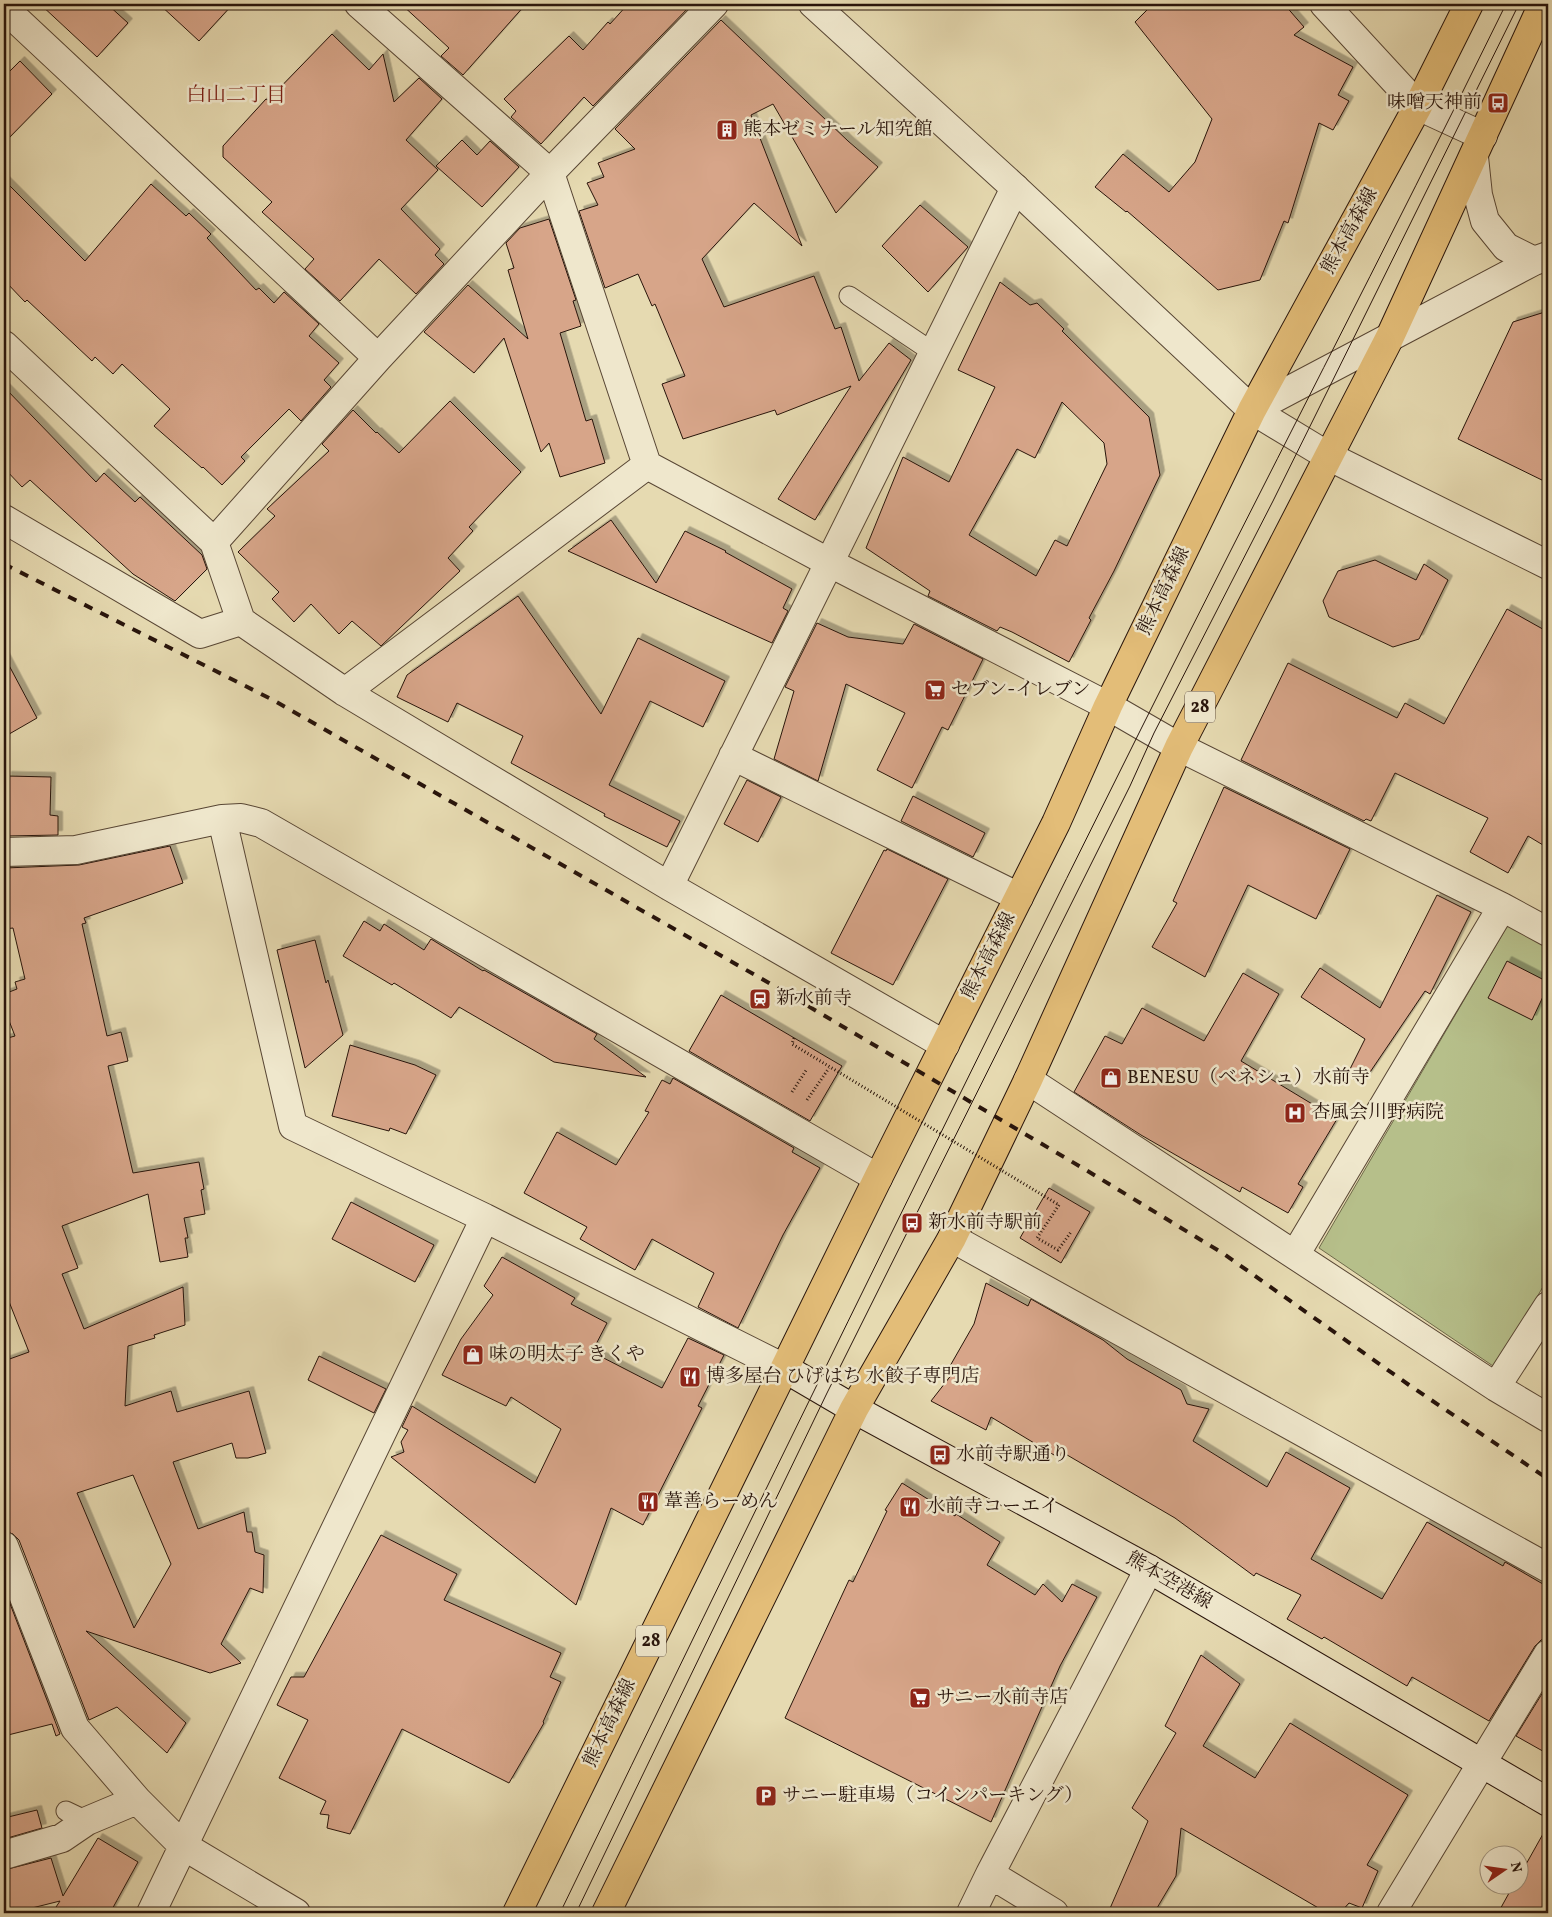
<svg xmlns="http://www.w3.org/2000/svg" width="1552" height="1917" viewBox="0 0 1552 1917" font-family="Vollkorn,'Noto Serif JP',serif">
<style>
.green{fill:#b6bf8a;stroke:#6f6a4a}
.building{fill:#d7a589;stroke:#28140b;fill-rule:evenodd;filter:url(#shadow)}
.lines{fill:none;stroke-linecap:round;stroke-linejoin:round}
.service-casing{stroke:#584634;stroke-width:21}
.minor-casing{stroke:#584634;stroke-width:30}
.tertiary-casing{stroke:#584634;stroke-width:30}
.secondary-casing{stroke:#28140b;stroke-width:30}
.primary-casing{stroke:#28140b;stroke-width:30}
.path{stroke:#28140b;stroke-width:3;stroke-dasharray:1 2.5;stroke-linecap:butt}
.service{stroke:#efe7cc;stroke-width:19}
.minor{stroke:#efe7cc;stroke-width:28}
.tertiary{stroke:#efe7cc;stroke-width:28}
.secondary{stroke:#efe7cc;stroke-width:28}
.primary{stroke:#e3bd78;stroke-width:28}
.tram{stroke:#28140b;stroke-width:1}
.rail{stroke:#28140b;stroke-width:4;stroke-dasharray:9 9;stroke-linecap:butt}
.path-bridge{stroke:#28140b;stroke-width:3;stroke-dasharray:1 2.5;stroke-linecap:butt}
.labels{text-anchor:middle;dominant-baseline:central;stroke-width:5;stroke-linejoin:round;paint-order:stroke}
.shield{fill:#efe7cc;stroke:#645345;stroke-width:1}
.shield-label{font-size:18px;font-weight:bold;fill:#28140b}
.poi-label{font-size:19px;fill:#28140b;stroke:#efe7cc;text-anchor:start}
.street-label{font-size:19px;fill:#28140b;stroke:#efe7cc}
.neighbourhood-label{font-size:20px;fill:#7a1f14;stroke:#efe7cc}
</style>
<defs>
<filter id="shadow"><feDropShadow dx="4.5" dy="-4.5" stdDeviation="0" flood-color="#0004"/></filter>
</defs>
<rect width="100%" height="100%" fill="#e6dab1"/>
<filter id="stains"><feTurbulence type="fractalNoise" baseFrequency=".004" numOctaves="4"/><feColorMatrix values="0 0 0 0 .2 0 0 0 0 .09 0 0 0 0 .02 0 0 0 .5 -.17"/></filter>
<radialGradient id="worn" r=".72"><stop offset=".6" stop-color="#630" stop-opacity="0"/><stop offset="1" stop-color="#630" stop-opacity=".3"/></radialGradient>
<path class="green" d="M1509,923L1548,944V1278L1496,1368L1319,1248Z"/>
<path class="building" d="M40,4H107L128,23L97,57Z
M159,4H233L199,41Z
M401,4H526L463,75L441,56L449,48Z
M628,4H692L593,106L584,97L541,144L511,117L516,111L504,99L569,36L583,50L608,22L610,24Z
M1153,4H1284L1304,27L1294,35L1353,67L1338,95L1349,101L1333,130L1319,123L1288,223L1284,221L1260,280L1218,290L1127,211L1126,212L1095,187L1123,154L1169,192L1195,162L1212,119L1135,22Z
M721,20L848,141L878,167L836,213L773,104L751,115L802,246L754,203L702,259L724,307L814,276L835,329L841,327L859,381L889,343L911,360L815,520L778,499L851,386L777,415L775,410L683,439L662,384L685,376L655,304L652,306L638,274L605,288L579,211L598,205L587,183L604,177L598,163L635,149L615,129Z
M332,34L369,70L383,54L394,102L419,78L442,99L406,140L438,170L401,209L440,249L435,255L444,264L416,294L379,259L340,301L305,269L314,259L262,212L272,202L223,157V146L266,99L268,100Z
M20,61L52,94L4,143V77Z
M462,140L477,155L490,141L519,167L482,207L436,166Z
M4,180L85,261L151,184L186,216L189,213L211,234L207,238L256,290L259,288L274,303L284,292L319,324L309,336L339,363L324,380L331,387L301,421L289,409L241,457L245,461L222,485L203,467L202,468L154,426L170,409L122,364L113,374L95,357L92,361L27,300L25,302L4,280Z
M920,205L968,247L928,292L882,246Z
M549,219L576,300L573,301L581,326L560,333L586,421L592,419L605,463L560,477L549,443L541,452L504,338L474,373L424,332L468,285L528,339L508,270L514,268L506,243L520,228Z
M1000,282L1030,305L1037,303L1064,329L1062,331L1149,417L1160,475L1114,571L1089,618L1091,620L1069,662L1012,632L1000,627L997,631L928,596L930,591L866,548L903,457L949,482L995,387L958,370ZM1062,402L1104,443L1107,464L1067,546L1055,540L1036,576L969,535L1017,449L1035,458Z
M1548,311V483L1458,439L1513,322Z
M4,387L96,482L104,473L135,502L140,497L202,555L207,569L175,601L133,574L30,480L22,487L4,468Z
M450,401L521,472L469,527L473,531L448,558L460,571L381,646L352,621L339,634L311,604L294,622L272,599L279,592L238,552L275,516L267,509L329,451L322,444L353,410L376,433L377,432L399,453Z
M611,520L656,583L685,531L726,551L725,552L792,589L783,608L788,611L772,643L568,551Z
M1375,560L1416,580L1424,564L1448,580L1419,639L1393,647L1329,617L1323,601L1338,571Z
M518,596L601,714L638,638L725,681L703,727L650,701L609,785L680,821L667,847L604,816L605,814L511,763L523,736L457,703L448,722L397,697L407,675Z
M1507,609L1548,632V848L1528,836L1508,873L1470,852L1488,818L1395,773L1371,821L1366,819L1364,821L1241,760L1288,663L1397,718L1405,703L1444,724Z
M817,623L848,637L903,644L914,624L983,659L948,730L942,727L912,788L877,770L905,713L846,684L818,781L774,759L794,691L785,687Z
M4,656L37,718L4,737Z
M7,776L51,777L50,815L58,816V835L6,836Z
M747,780L781,797L758,842L724,824Z
M1224,787L1350,849L1316,919L1248,885L1205,977L1152,947L1177,903L1173,901Z
M913,796L985,833L973,857L901,821Z
M170,846L183,883L84,918L86,923L82,924L107,1036L121,1032L128,1061L108,1066L133,1173L199,1162L204,1189L201,1190L205,1214L184,1218L188,1238H185L188,1257L160,1262L148,1194L62,1226L78,1268L62,1274L84,1329L183,1287L185,1325L154,1335L155,1338L128,1346L125,1406L171,1391L177,1412L249,1391L266,1453L248,1458H236L232,1443L173,1462L198,1529L244,1512L247,1532H252L255,1552L264,1555L263,1593L250,1588L221,1644L241,1663L210,1673L86,1631L186,1723L167,1753L117,1707L89,1720L19,1540L13,1534L4,1531V1361L29,1352L4,1289V1039L15,1036L4,1008V994L17,989L15,982L25,979L13,928L4,929V874L5,868L79,865ZM133,1475L171,1564L134,1628L77,1493Z
M887,849L948,879L893,985L831,953L884,850L886,851Z
M1437,895L1471,912L1430,994L1425,991L1362,1084L1347,1075L1365,1039L1301,997L1320,968L1380,1008Z
M364,921L380,931L384,924L424,950L431,939L483,971L484,970L597,1034L594,1039L646,1077L554,1062L459,1007L451,1018L394,983L392,985L343,956Z
M315,940L326,983L328,980L343,1035L305,1068L277,950Z
M1507,961L1548,982V986L1532,1020L1488,998Z
M1243,973L1279,994L1241,1061L1337,1119L1298,1184L1303,1187L1288,1213L1242,1187L1240,1192L1141,1135L1074,1092L1105,1036L1122,1044L1142,1008L1204,1041Z
M721,995L842,1066L810,1121L689,1051Z
M350,1045L415,1065L436,1075L406,1134L390,1128L389,1131L332,1116Z
M673,1078L794,1148L792,1152L820,1168L783,1235L738,1328L698,1307L714,1273L652,1239L635,1270L580,1239L587,1227L524,1193L557,1132L616,1165L649,1112L645,1111L662,1080L670,1084Z
M1049,1188L1090,1212L1061,1263L1020,1238Z
M351,1202L434,1245L415,1282L332,1239Z
M502,1257L575,1298L571,1304L607,1323L592,1352L662,1388L688,1338L724,1355L698,1406L702,1408L643,1525L611,1508L576,1605L391,1457L404,1452L401,1442L408,1430L402,1427L412,1406L535,1483L561,1429L511,1397L506,1406L442,1375L461,1339L493,1295L484,1286Z
M986,1283L1028,1306L1031,1299L1103,1340L1127,1359L1181,1390L1187,1404L1209,1409L1193,1441L1267,1487L1286,1452L1350,1488L1311,1559L1382,1599L1427,1522L1503,1566L1505,1562L1548,1587V1638L1541,1640L1535,1646L1489,1721L1412,1677L1407,1686L1324,1637L1322,1639L1287,1619L1301,1595L1256,1573L1254,1576L1175,1518L1062,1452L1059,1458L991,1417L986,1430L931,1401L956,1369L950,1366L974,1324Z
M319,1356L386,1389L374,1413L308,1380Z
M902,1483L955,1516L956,1514L1000,1542L987,1565L1035,1595L1043,1584L1062,1602L1072,1584L1097,1597L1060,1666L991,1822L785,1718L849,1580L853,1582L887,1511L885,1510Z
M381,1535L457,1574L444,1600L561,1653L550,1677L561,1682L543,1722L544,1723L509,1783L402,1729L350,1834L327,1828L329,1815L320,1814L326,1801L279,1778L308,1720L277,1705L291,1677H304Z
M4,1588L60,1734L56,1736L52,1724L4,1736Z
M1201,1655L1240,1684L1203,1746L1255,1778L1290,1723L1408,1795L1367,1865L1378,1871L1362,1908L1349,1903L1340,1913H1327L1181,1828L1176,1876L1154,1913H1108L1148,1821L1132,1808L1176,1733L1165,1726Z
M1548,1684V1754L1516,1736Z
M37,1810L42,1828L4,1839V1818Z
M1548,1825V1913H1498L1514,1884H1520V1875Z
M98,1838L138,1862L110,1913H52L60,1901L12,1913H4V1870L51,1858L63,1896Z"/>
<g class="lines">
<g class="service-casing">
<path id="service" d="M849,296L934,353
M66,1811L87,1821"/>
</g>
<g class="minor-casing">
<path id="minor" d="M359,4L550,173L647,465L830,563L1108,706L1179,747L1502,907L1548,932
M1324,4L1418,106L1483,136
M4,8L378,358
M4,345L214,542L241,621L345,692L669,886L945,1045
M4,519L200,634L241,621
M214,542L378,358L550,173L714,4
M345,692L647,465
M733,756L1019,897
M4,852L76,850L222,819L241,818L261,823L878,1178
M669,886L1015,188
M1028,1080L1496,1387L1548,1418
M485,1218L784,1368
M952,1238L1548,1568
M1295,1255L1502,907
M1496,1387L1548,1306
M4,1546L75,1728L137,1800L182,1845
M4,1855L62,1838L87,1821L137,1800
M990,1874L1149,1569
M151,1913L485,1218L293,1126L222,819
M971,1913L990,1874L1054,1913
M1391,1913L1548,1654"/>
</g>
<g class="tertiary-casing">
<path id="tertiary" d="M813,4L1015,188L1252,410L1328,456L1548,565
M1474,157L1478,195L1485,221L1506,247L1534,261
M1252,410L1534,261L1548,256
M182,1845L296,1913"/>
</g>
<g class="secondary-casing">
<path id="secondary" d="M784,1368L854,1409L1149,1569L1548,1802"/>
</g>
<g class="primary-casing">
<path id="primary" d="M517,1913L878,1178L1056,823L1108,706L1252,410L1418,106L1469,4
M606,1913L854,1409L952,1238L1028,1080L1179,747L1389,339L1543,4"/>
</g>
<path class="path" d="M792,1092L807,1069
M807,1100L829,1068
M1059,1205L1037,1238L1058,1250L1071,1232"/>
<use href="#service" class="service"/>
<use href="#minor" class="minor"/>
<use href="#tertiary" class="tertiary"/>
<use href="#secondary" class="secondary"/>
<use href="#primary" class="primary"/>
<path class="tram" d="M560,1913C751,1518 944,1124 1140,731C1261,488 1387,247 1506,4
M576,1913L827,1393L1130,786L1154,733L1273,501L1519,4"/>
<path class="rail" d="M4,564L273,700L769,983L1086,1170L1224,1254L1409,1385L1548,1479"/>
<path class="path-bridge" d="M794,1038L792,1044L1059,1205"/>
</g>
<defs>
<g id="bus-square" transform="scale(1.125)"><rect x="-9" y="-9" width="18" height="18" rx="4" fill="#8f2418" stroke="#efe7cc"/><path d="M-5-6H5V4H4V6H2V4H-2V6H-4V4H-5ZM-3.5-4V0h7V-4ZM-3.5 1.2v1.5H-2V1.2ZM2 1.2v1.5H3.5V1.2Z" fill="#fff"/></g>
<g id="building-square" transform="scale(1.125)"><rect x="-9" y="-9" width="18" height="18" rx="4" fill="#8f2418" stroke="#efe7cc"/><path d="M-4-6H4V6H1V3H-1V6H-4ZM-2.5-4.3h1.7v1.8h-1.7ZM.8-4.3h1.7v1.8H.8ZM-2.5-1h1.7V.8h-1.7ZM.8-1h1.7V.8H.8Z" fill="#fff"/></g>
<g id="supermarket-square" transform="scale(1.125)"><rect x="-9" y="-9" width="18" height="18" rx="4" fill="#8f2418" stroke="#efe7cc"/><path d="M-6-5.5h2.5l.6 2H6L4.5 2H-2.5L-4.4-4H-6ZM-1.5 3.2a1.3 1.3 0 1 0 .1 0ZM3 3.2a1.3 1.3 0 1 0 .1 0Z" fill="#fff"/></g>
<g id="station-square" transform="scale(1.125)"><rect x="-9" y="-9" width="18" height="18" rx="4" fill="#8f2418" stroke="#efe7cc"/><path d="M-3-6H3Q5-6 5-4V2Q5 4 3 4L4.5 6H3L1.5 4h-3L-3 6H-4.5L-3 4Q-5 4-5 2V-4Q-5-6-3-6ZM-3.5-4v3h7v-3ZM-3.5 1v1.5H-2V1ZM2 1v1.5H3.5V1Z" fill="#fff"/></g>
<g id="shop-square" transform="scale(1.125)"><rect x="-9" y="-9" width="18" height="18" rx="4" fill="#8f2418" stroke="#efe7cc"/><path d="M-5-2.5h2.3a2.7 3.5 0 0 1 5.4 0H5L5.5 6h-11ZM-1.5-2.5h3a1.5 2.3 0 0 0-3 0Z" fill="#fff"/></g>
<g id="hospital-square" transform="scale(1.125)"><rect x="-9" y="-9" width="18" height="18" rx="4" fill="#8f2418" stroke="#efe7cc"/><path d="M-5-5h3v3.5h4V-5h3V5h-3V1.5h-4V5h-3Z" fill="#fff"/></g>
<g id="restaurant-square" transform="scale(1.125)"><rect x="-9" y="-9" width="18" height="18" rx="4" fill="#8f2418" stroke="#efe7cc"/><path d="M-5-6h1v4h1v-4h1v4h1v-4h1v5L-1.5 .5V6h-2V.5L-5-1ZM5-6V6H3V1.5H1.5Q1.5-4 5-6Z" fill="#fff"/></g>
<g id="parking-square" transform="scale(1.125)"><rect x="-9" y="-9" width="18" height="18" rx="4" fill="#8f2418" stroke="#efe7cc"/><path d="M-3.5-5.5H1a3.5 3.5 0 0 1 0 7H-1V5.5H-3.5ZM-1-3.4V-.6H.8a1.4 1.4 0 0 0 0-2.8Z" fill="#fff"/></g>
</defs>
<g fill-rule="evenodd">
<use href="#bus-square" x="1498" y="103"/>
<use href="#building-square" x="727" y="130"/>
<use href="#supermarket-square" x="935" y="690"/>
<use href="#station-square" x="760" y="999"/>
<use href="#shop-square" x="1111" y="1078"/>
<use href="#hospital-square" x="1295" y="1113"/>
<use href="#bus-square" x="912" y="1223"/>
<use href="#shop-square" x="473" y="1355"/>
<use href="#restaurant-square" x="690" y="1377"/>
<use href="#bus-square" x="940" y="1455"/>
<use href="#restaurant-square" x="648" y="1502"/>
<use href="#restaurant-square" x="910" y="1507"/>
<use href="#supermarket-square" x="920" y="1698"/>
<use href="#parking-square" x="766" y="1796"/>
</g>
<g class="labels">
<g class="shield">
<rect x="1185" y="691.5" width="30" height="31" rx="4"/>
<rect x="636" y="1625.5" width="30" height="31" rx="4"/>
</g>
<g class="shield-label">
<text x="1200" y="707">28</text>
<text x="651" y="1641">28</text>
</g>
<g class="poi-label">
<text x="1482" y="103" text-anchor="end">味噌天神前</text>
<text x="743" y="130">熊本ゼミナール知究館</text>
<text x="951" y="690">セブン-イレブン</text>
<text x="776" y="999">新水前寺</text>
<text x="1127" y="1078">BENESU（ベネシュ）水前寺</text>
<text x="1311" y="1113">杏風会川野病院</text>
<text x="928" y="1223">新水前寺駅前</text>
<text x="489" y="1355">味の明太子 きくや</text>
<text x="706" y="1377">博多屋台 ひげはち 水餃子専門店</text>
<text x="956" y="1455">水前寺駅通り</text>
<text x="664" y="1502">葦善らーめん</text>
<text x="926" y="1507">水前寺コーエイ</text>
<text x="936" y="1698">サニー水前寺店</text>
<text x="782" y="1796">サニー駐車場（コインパーキング）</text>
</g>
<g class="street-label">
<text transform="translate(1350 231) rotate(-61)">熊本高森線</text>
<text transform="translate(1164 591) rotate(-64)">熊本高森線</text>
<text transform="translate(989 956) rotate(-63)">熊本高森線</text>
<text transform="translate(1169 1581) rotate(30)">熊本空港線</text>
<text transform="translate(610 1723) rotate(-64)">熊本高森線</text>
</g>
<g class="neighbourhood-label">
<text x="236" y="96">白山二丁目</text>
</g>
</g>
<rect width="1552" height="1917" fill="none" stroke="#e6dab1" stroke-width="20"/>
<rect x="5" y="5" width="1542" height="1907" fill="none" stroke="#28140b" stroke-width="2.5"/>
<rect x="10" y="10" width="1532" height="1897" fill="none" stroke="#28140b"/>
<g transform="translate(1504 1870) rotate(77)"><circle r="24" fill="#efe7cc" stroke="#9f937f"/>
<path d="M0-4L9 19L0 12L-9 19Z" fill="#8f2418"/>
<text y="-8" font-size="14" font-weight="bold" text-anchor="middle" fill="#28140b">N</text>
</g>
<rect width="100%" height="100%" filter="url(#stains)"/>
<rect width="100%" height="100%" fill="url(#worn)"/>
</svg>
